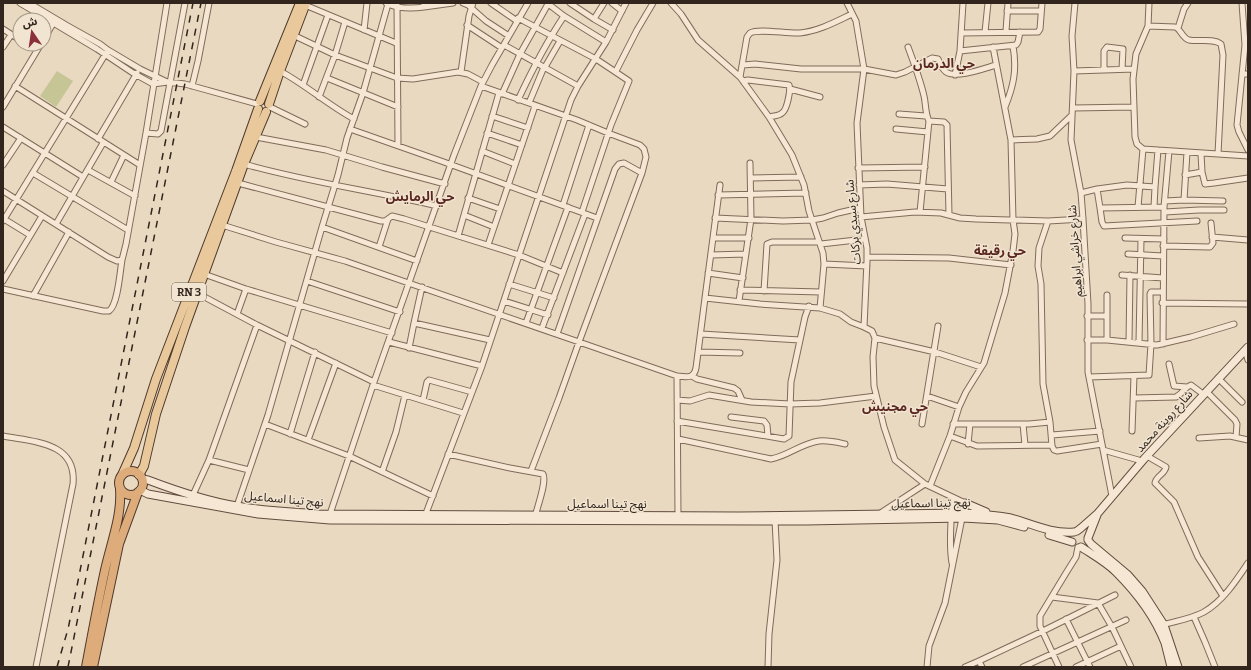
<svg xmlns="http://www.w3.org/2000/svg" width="1251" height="670" viewBox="0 0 1251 670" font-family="Bitter,'Noto Sans Arabic',serif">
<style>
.green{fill:#c5c596}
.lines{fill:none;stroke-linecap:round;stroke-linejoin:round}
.minor-casing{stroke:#806b5a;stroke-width:7}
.secondary-casing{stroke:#624c3e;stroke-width:9}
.primary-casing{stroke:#4e3a2e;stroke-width:10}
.trunk-casing{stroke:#4e3a2e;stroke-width:10}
.minor{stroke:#f5e7d3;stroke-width:5}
.secondary{stroke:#f5e7d3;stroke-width:7}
.primary{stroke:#e9c99b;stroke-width:8}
.trunk{stroke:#ddac7a;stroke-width:8}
.rail{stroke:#31251d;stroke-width:1.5;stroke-dasharray:7 7;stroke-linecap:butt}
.labels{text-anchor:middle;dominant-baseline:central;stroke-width:3;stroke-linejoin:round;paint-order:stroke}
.shield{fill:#f1e4d0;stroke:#6b5e53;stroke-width:1}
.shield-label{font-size:11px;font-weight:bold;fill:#31251d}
.street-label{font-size:12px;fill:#31251d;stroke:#f1e4d0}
.neighbourhood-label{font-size:13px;font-weight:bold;fill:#5a2721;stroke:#f1e4d0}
</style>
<rect width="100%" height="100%" fill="#e9d9c1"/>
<path class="green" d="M57,71L73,81L56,107L40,96Z"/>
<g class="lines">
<g class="minor-casing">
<path id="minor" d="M20,3L97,49L133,73L153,84L168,82L185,84L257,104
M29,3L66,25L100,44L108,50L140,69L167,82
M397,3L398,145
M463,3L468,5L486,21L509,36
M491,3L517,21
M528,3L492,65L481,86L577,120L608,133L640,145L644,149L646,157L642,173
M547,3L564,16L606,42
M570,3L594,19
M604,3L594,19L613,30
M612,3L622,11
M671,3L681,14L698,40L740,77L769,117L792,155L804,185L809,211L823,253L824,264L820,308L840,314L851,322L864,327
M847,3L856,21L864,69L857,123L861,217L867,248V261L864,327L872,331L875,338L873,357L874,386L884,427L895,460L925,484L965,503L945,603L929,646L927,667
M1075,3L1072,36L1074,71L1071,140L1081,193L1083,219L1088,304V372L1112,496
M1149,3L1148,26L1136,54L1133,79L1135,137L1137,144L1143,149L1248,156
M1242,3L1245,45L1237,125L1239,132L1248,150
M388,4C400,9 411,9 424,7V3
M305,5L396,43
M424,7L453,3
M1007,11H1041
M518,18L596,59L629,81L611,125L582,212
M467,25L502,48
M1148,26L1175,27C1181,29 1182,38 1189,40C1199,42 1213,38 1221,44L1223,55L1218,154
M1178,28L1184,9L1188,3
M3,29L20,40
M364,30L367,3
M1006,31L1008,3
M985,32L988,3
M961,33L1038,32L1040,29L1042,3
M293,35L335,55L397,78L413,79L458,72L468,74L483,82
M44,39L55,20
M28,44L37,50
M504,45L578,86
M3,47L11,35
M908,47C914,63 920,79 924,96C926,104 925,113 929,121L920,212
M960,51L1016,45L1018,42L1020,32
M743,65L755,64L801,69H864L896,75L905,72L932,58L938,59C940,64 942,69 946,72C956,79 985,68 996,65
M545,67L560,41
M1104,70V51L1107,47L1123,49L1122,69
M280,71C306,85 328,105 354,119
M616,71L637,30L653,3
M1074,71L1134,69
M461,72L469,16L473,3
M1242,74H1248
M955,75L960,51L963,3
M740,77L747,37L750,33C759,28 787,34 800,33C819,31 835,22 852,14
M327,78L398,107
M743,81L748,80L789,85C791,90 787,110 782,113C779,116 773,116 769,117
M303,85L328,15
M15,86L140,165
M192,86L198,61L209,3
M790,89L820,97
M502,94L520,54L548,4
M319,97L335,55L345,22
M518,100C532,70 546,43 564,16
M529,103L544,67
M3,107L41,44
M270,107L305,124
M1005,107C1014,85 1017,69 1013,46
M1073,108L1134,107
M899,114L926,116
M492,116L528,128
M929,121L944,122L947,125L949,215
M3,127L83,177
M350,129L441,161L597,218
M896,129L928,132
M146,133L158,134L161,131L185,3
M487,133L522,145
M256,137L326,150L382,167L445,184
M98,139L137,73
M1011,140L1037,139L1050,136L1072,115
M482,151L515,164
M1201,154L1202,172L1205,184L1214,183L1248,178
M244,164C307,182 373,191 437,206
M3,165L21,138
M858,168L925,167
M88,170L135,196
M33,173L128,230
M1185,175L1202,172
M751,178L801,177
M111,182L124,155
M238,183L381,221H385L392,216L404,219L519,255L563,273
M859,185L887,184L948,189
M1155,187L1158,150
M1097,189L1127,185L1155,187L1154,207
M3,191L108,257L117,261L122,260L126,244L146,133L167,3
M1081,193L1097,189L1100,208L1164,207
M718,195L806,193
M468,198L500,209
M1184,200L1223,201
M1165,201L1184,200L1187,152
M563,205L589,125
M1138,207L1143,149
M1100,208L1102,222L1104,226L1197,221
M1165,212L1199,210H1224
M464,215L494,227
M861,217L915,212L941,213L960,218L976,219L1048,221L1083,219
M715,218L783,221L812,220L823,218L838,213L860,208
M4,219L30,235
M3,221L108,50
M1048,221L1039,248L1038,266L1041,284L1043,384L1050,422L1052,446L1054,450L1057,451L1102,444
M56,224L103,143
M222,225L276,242L345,261L579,342L642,173L624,163L619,164L615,169L557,334
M322,227L417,261
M458,236L499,93
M1212,237L1248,240
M713,238H749
M1125,238L1164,239
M821,244L865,239
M488,245L535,106
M1163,246L1210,247L1213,243L1211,223
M379,247L388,219
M1128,254L1163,256
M711,255L746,254
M867,257L949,258L1011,265
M824,264L867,266
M708,273L743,278
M204,274L246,289L392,333
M1122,275L1163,278
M3,281L42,216
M307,281L400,312
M509,284L554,298
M3,289L103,311H109C118,305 120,271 122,260
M740,290L821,292
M764,291L767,244L772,242H819
M197,293L257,325L374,382
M33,296L69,232
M705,298L720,185
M504,301L548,315
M739,301L751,219L750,163
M1162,303L1248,304
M237,314L246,289
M1087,316H1107
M414,323L422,287
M526,323L568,207
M542,328L585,214
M701,334L800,340
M875,338L935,352L981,367
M1087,340H1107L1157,345L1191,337L1234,324
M1107,340V295
M389,342L482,366
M1129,342L1130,275
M1139,343L1141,239
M1163,344L1164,207L1169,151
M409,348L414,323L490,340
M1245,350L1248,360
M698,352L740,353
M1169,364L1174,386L1187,387
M677,376L678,515
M692,376L697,379L734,388L738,391L742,400
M1089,377L1149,375L1151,344L1150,294L1151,292H1162
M1218,378L1242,402
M373,385L463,413
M1206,391L1235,420L1237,424L1236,437
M927,396L959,407
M1134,398L1176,397C1182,394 1185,387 1191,385L1203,394
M423,400L427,382L429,380L472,392
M677,400L690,401L709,395L751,402L790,404L820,403L876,396
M731,417L764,421L767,425L768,436
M677,421L784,439L789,436L791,382L805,317L809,306
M265,424L349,456L433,496
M922,424L938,326
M953,424H1029L1050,422
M1023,424L1025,445
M1132,431L1134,376
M290,434L315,352
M1052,435L1100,431
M3,436C34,442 77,442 73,484L36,667
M950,436L977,446L1051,445
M1199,438L1230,436L1248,440
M678,439L771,459C788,456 802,443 819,441C828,440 836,442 845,444
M308,440L336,363
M968,444L970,424
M1103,450L1142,461
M448,454L510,468L543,474C547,482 537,507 535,517
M1147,456L1166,467C1165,474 1156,476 1155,483L1174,502L1198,557L1223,596
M249,470L209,460L257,325
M531,471L559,398L579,342L677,376C686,377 694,379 696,368L705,298L760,304L820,308
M382,472L396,432L405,395
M930,486L950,436L959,407L966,392L984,363L1005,293L1013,251L1015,234L1013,220L1011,140L993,47
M193,495L209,460
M237,506L268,415L322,227L338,175L347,138L363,93L388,4L386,3
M330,514L374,382L454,155L481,86
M879,514L925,484
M425,516L482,366L571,100L578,86L606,42L626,3
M952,563C949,546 951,515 953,498
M1052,597L1098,603L1112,627L1131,667
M1194,617L1205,642L1215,667
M1066,619L1090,667
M1162,625C1176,621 1191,619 1204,612C1223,601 1236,581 1248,563
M768,667L769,634L777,560L775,520
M965,667L979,661
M982,667L979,661L1043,631L1115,595
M1023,667L1126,620
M1059,667L1040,626V616L1066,573L1076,557L1078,547
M1076,667L1121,646"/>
</g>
<g class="secondary-casing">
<path id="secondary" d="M142,479L148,480C177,491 206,501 237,506C264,511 292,512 319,514L739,516L964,513C980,514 995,515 1011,518C1032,524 1052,534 1074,532
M140,490L148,494L258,514L330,520L806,521L963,518L998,520L1024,527
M965,503L986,512
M1077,531L1081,528L1098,513L1144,459L1248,347
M1049,535L1072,542
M1088,538L1097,515
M1088,540L1091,544L1128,575L1142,591L1164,625L1178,667
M1081,547C1093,555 1106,562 1116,572C1136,592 1155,617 1165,643C1167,651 1169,659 1171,667"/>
</g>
<g class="primary-casing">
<path id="primary" d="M260,101L300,3
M269,104L280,71L306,3
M122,475L134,448L156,379L236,171L258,109
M139,475L144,466L156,414L185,327L244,164L266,112"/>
</g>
<g class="trunk-casing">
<path id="trunk" d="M119 483a12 12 0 1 1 24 0a12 12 0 1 1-24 0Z
M86,667C92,635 98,602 105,570C111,543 122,516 120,489
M93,667L119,544L138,492"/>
</g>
<use href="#minor" class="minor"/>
<use href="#secondary" class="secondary"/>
<use href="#primary" class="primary"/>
<use href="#trunk" class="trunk"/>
<path class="rail" d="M57,667L68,629L76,591L193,3
M68,667L201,3"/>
</g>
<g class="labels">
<rect class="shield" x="172" y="283" width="34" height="18" rx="3"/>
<g class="shield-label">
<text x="189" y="292">RN 3</text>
</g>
<g class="street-label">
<text transform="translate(853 222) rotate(-95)">شارع سيدي بركات</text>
<text transform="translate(1075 251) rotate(-94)">شارع خراشي ابراهيم</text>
<text transform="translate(1164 421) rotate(-48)">شارع روينة محمد</text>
<text transform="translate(284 499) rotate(5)">نهج تينا اسماعيل</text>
<text transform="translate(931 503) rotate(-1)">نهج تينا اسماعيل</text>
<text x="607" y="504">نهج تينا اسماعيل</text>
</g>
<g class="neighbourhood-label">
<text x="944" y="63">حي الدرمان</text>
<text x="420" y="196">حي الرمايش</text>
<text x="1000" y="250">حي رقيقة</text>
<text x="895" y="406">حي مجنيش</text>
</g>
</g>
<rect width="1251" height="670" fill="none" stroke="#31251d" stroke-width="8"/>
<g transform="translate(32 32) rotate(347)"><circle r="19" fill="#f1e4d0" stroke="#a49888"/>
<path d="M0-3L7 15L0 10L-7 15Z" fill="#89303a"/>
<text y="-6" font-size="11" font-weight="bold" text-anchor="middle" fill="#31251d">ش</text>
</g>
</svg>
